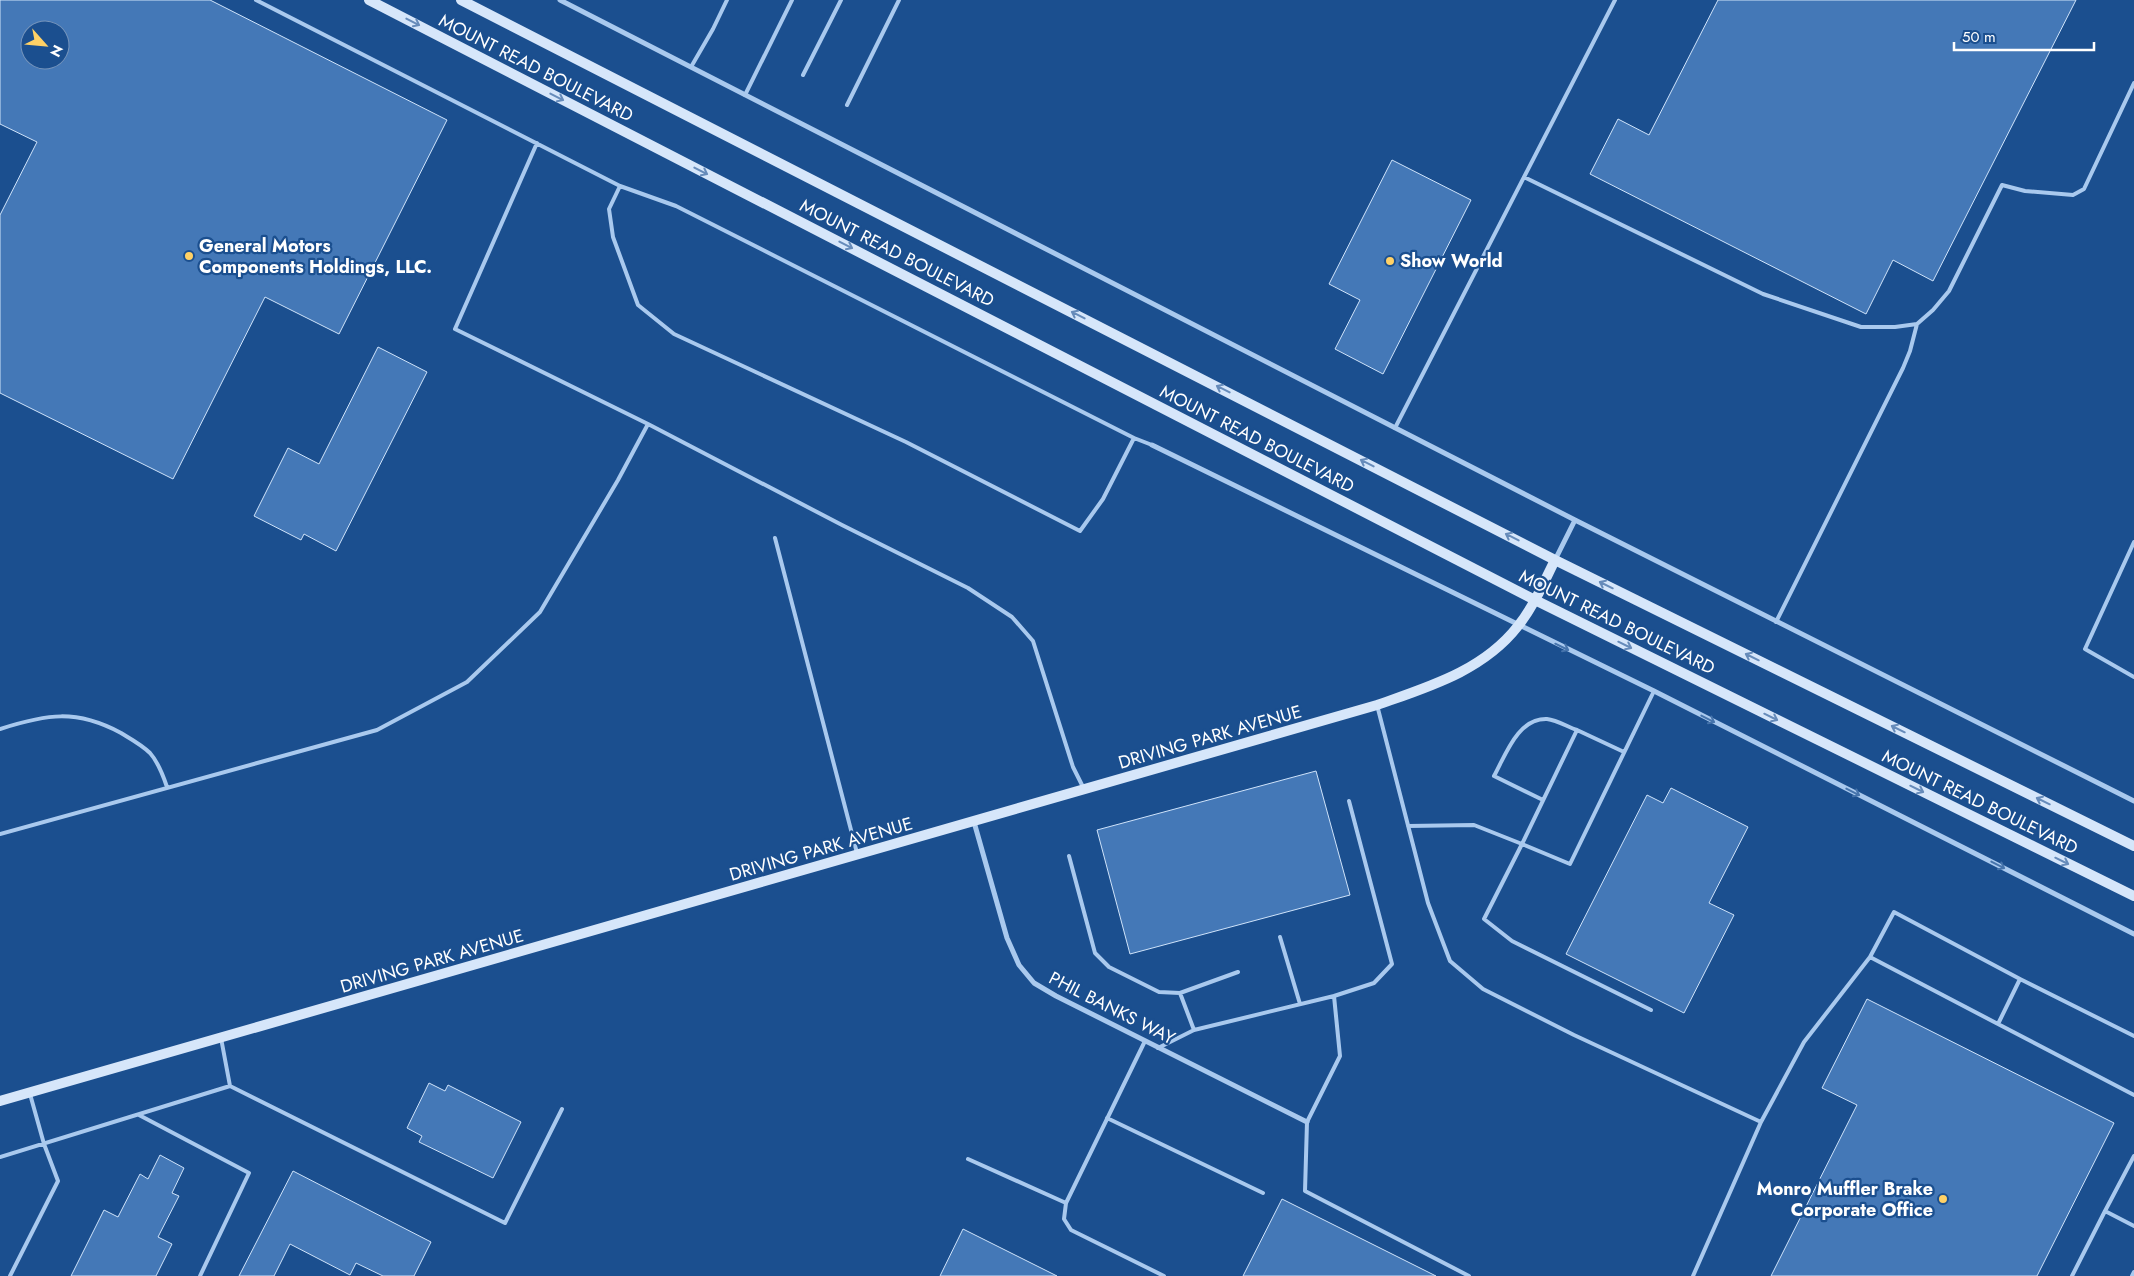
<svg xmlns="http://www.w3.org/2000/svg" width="2134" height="1276" viewBox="0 0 2134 1276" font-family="Jost,sans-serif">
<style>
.building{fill:#4478b7;stroke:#cfe3fa;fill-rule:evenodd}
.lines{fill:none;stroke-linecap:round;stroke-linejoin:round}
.lane{stroke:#a9c9ee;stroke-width:4}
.street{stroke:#a9c9ee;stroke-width:5}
.secondary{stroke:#d6e6fa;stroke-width:10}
.oneway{stroke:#668bba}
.oneway2{stroke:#4674ac}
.poi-dot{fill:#ffd166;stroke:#1b4f8f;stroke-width:2}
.labels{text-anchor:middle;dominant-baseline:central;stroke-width:4.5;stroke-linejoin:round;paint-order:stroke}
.street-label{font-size:18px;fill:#fff;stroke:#1b4f8f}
.poi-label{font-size:18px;font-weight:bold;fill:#fff;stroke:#1b4f8f;text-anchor:start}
</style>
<rect width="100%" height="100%" fill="#1b4f8f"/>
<path class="building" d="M0,0H210L447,120L339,334L265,297L173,479L0,393V215L37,142L0,124ZM30,30H60V60H30Z
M1718,0H2076L1933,281L1893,260L1866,314L1590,174L1618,119L1649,135Z
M1392,160L1471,200L1383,374L1335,349L1360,300L1329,284Z
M378,347L427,372L336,551L304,534L301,540L254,516L288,448L319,464Z
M1316,771L1350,895L1130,954L1097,830Z
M1671,788L1748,827L1709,903L1734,915L1684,1013L1566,954L1647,795L1663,803Z
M1867,999L2114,1123L2037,1276H1771L1857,1105L1822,1088Z
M429,1083L445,1091L448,1085L521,1122L493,1178L419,1142L422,1136L407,1128Z
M160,1155L184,1168L172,1193L179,1196L158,1237L172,1244L156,1276H71L104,1210L118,1217L140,1174L148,1179Z
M293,1171L431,1242L414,1276H383L356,1263L350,1275L290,1244L274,1276H239Z
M1282,1199L1436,1276H1243Z
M963,1229L1057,1276H940Z"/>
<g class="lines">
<path class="lane" d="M256,0L620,186L676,206L1134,438L1103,499L1080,531L906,442L674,334L638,305L613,237L609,209L620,186
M691,67L713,29L727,0
M803,75L841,0
M745,95L792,0
M847,105L899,0
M537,143L455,329L648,424
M1524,177L1763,294L1861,327H1895L1917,324L1933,310L1949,291L2002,185L2025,191L2073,195L2084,189L2134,83
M1395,428L1615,0
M1134,438L1152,445
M775,538L857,853
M2134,542L2085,649L2134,677
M1776,622L1903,368L1910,351L1917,324
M1377,705L1428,903L1450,961L1483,989L1574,1035L1761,1122L1693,1276
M0,729C47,714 76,709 121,733C131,739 142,745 150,753C158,762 163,775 167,787
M1624,752L1577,730L1522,844L1570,864L1654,691
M1543,800L1494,776C1506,754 1518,718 1547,719C1557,720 1568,727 1577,730
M1349,801L1392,964L1374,983L1334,996L1340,1056L1307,1122L1305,1191L1469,1276
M1408,826L1474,825L1522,844L1484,919L1512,941L1651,1010
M0,834L377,730L467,682L540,612L618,480L648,424L842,525L968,588L1012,617L1033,641L1073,767L1084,789
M1069,856L1095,953L1109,967L1159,992L1180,993L1194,1030L1334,996
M1280,937L1300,1004
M1180,993L1238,972
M1998,1024L1870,957L1894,912L2020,979
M2134,1036L2020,979L1998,1024L2134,1095
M221,1038L230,1086
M1145,1041L1066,1203L1064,1219L1071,1230L1164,1276
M1158,1048L1194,1030
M139,1115L249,1173L200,1276
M1107,1118L1263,1193
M1761,1122L1804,1042L1870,957
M2134,1156L2105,1211L2134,1226
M0,1157L230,1086L505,1223L562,1109
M968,1159L1066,1203
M10,1276L58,1181L44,1144L30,1094
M2072,1276L2105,1211
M2132,1276L2134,1272"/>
<path class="street" d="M560,0L1575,520L2134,801
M1152,445L1654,691L2134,934
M1555,560L1575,520
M974,822L1007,938L1019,965L1034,983L1056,996L1307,1122"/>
<path class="secondary" d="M369,0L1535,600L2134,896
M461,0L1555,560L2134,846
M0,1101L1377,705C1428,687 1483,671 1518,626C1534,606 1544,582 1555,560"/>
</g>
<defs><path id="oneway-shaft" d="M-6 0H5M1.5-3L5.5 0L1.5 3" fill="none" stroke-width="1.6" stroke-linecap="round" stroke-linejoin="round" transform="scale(1.25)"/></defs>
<g class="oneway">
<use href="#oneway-shaft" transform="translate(413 22) rotate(27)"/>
<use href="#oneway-shaft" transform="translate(557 97) rotate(27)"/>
<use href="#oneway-shaft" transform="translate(701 171) rotate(27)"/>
<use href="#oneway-shaft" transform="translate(846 245) rotate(27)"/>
<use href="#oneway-shaft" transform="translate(1078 315) rotate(-153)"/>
<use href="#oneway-shaft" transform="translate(1223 389) rotate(-153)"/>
<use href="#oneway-shaft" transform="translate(1367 463) rotate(-153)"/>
<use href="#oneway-shaft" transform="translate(1512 537) rotate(-153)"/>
<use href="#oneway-shaft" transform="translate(1606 585) rotate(-154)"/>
<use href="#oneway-shaft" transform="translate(1625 645) rotate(26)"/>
<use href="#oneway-shaft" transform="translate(1752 657) rotate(-154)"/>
<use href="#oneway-shaft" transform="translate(1771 717) rotate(26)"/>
<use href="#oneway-shaft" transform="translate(1898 729) rotate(-154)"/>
<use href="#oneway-shaft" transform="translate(1917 789) rotate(26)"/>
<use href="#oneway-shaft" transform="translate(2043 801) rotate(-154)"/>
<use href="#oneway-shaft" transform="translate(2062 861) rotate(26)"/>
</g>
<g class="oneway2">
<use href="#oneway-shaft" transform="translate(1562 647) rotate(26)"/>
<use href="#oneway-shaft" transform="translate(1708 719) rotate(27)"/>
<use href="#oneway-shaft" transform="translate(1853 792) rotate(27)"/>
<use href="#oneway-shaft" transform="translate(1998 865) rotate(27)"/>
</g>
<g class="poi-dot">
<circle cx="189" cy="256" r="5"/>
<circle cx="1390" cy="261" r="5"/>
<circle cx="1943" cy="1199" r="5"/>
</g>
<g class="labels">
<g class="street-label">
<text transform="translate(536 68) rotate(27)">MOUNT READ BOULEVARD</text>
<text transform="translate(897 253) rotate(27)">MOUNT READ BOULEVARD</text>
<text transform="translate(1257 439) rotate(27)">MOUNT READ BOULEVARD</text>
<text transform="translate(1617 622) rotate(26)">MOUNT READ BOULEVARD</text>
<text transform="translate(1210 737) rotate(-16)">DRIVING PARK AVENUE</text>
<text transform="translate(1980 802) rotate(26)">MOUNT READ BOULEVARD</text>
<text transform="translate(821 849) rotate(-16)">DRIVING PARK AVENUE</text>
<text transform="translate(432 961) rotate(-16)">DRIVING PARK AVENUE</text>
<text transform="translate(1112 1008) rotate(27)">PHIL BANKS WAY</text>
</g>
<g class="poi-label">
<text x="199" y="246">General Motors<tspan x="199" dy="21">Components Holdings, LLC.</tspan></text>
<text x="1400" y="261">Show World</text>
<text x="1933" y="1189" text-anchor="end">Monro Muffler Brake<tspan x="1933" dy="21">Corporate Office</tspan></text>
</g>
</g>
<g transform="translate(45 45) rotate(117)"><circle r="24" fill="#1b4f8f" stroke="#7695bc"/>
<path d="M0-4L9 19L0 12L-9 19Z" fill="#ffd166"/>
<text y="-8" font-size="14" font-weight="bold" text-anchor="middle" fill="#ffffff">N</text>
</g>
<path d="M1954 42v8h140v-8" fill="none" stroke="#ffffff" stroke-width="2.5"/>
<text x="1962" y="42" font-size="15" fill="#ffffff" stroke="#1b4f8f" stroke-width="4" paint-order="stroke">50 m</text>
</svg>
